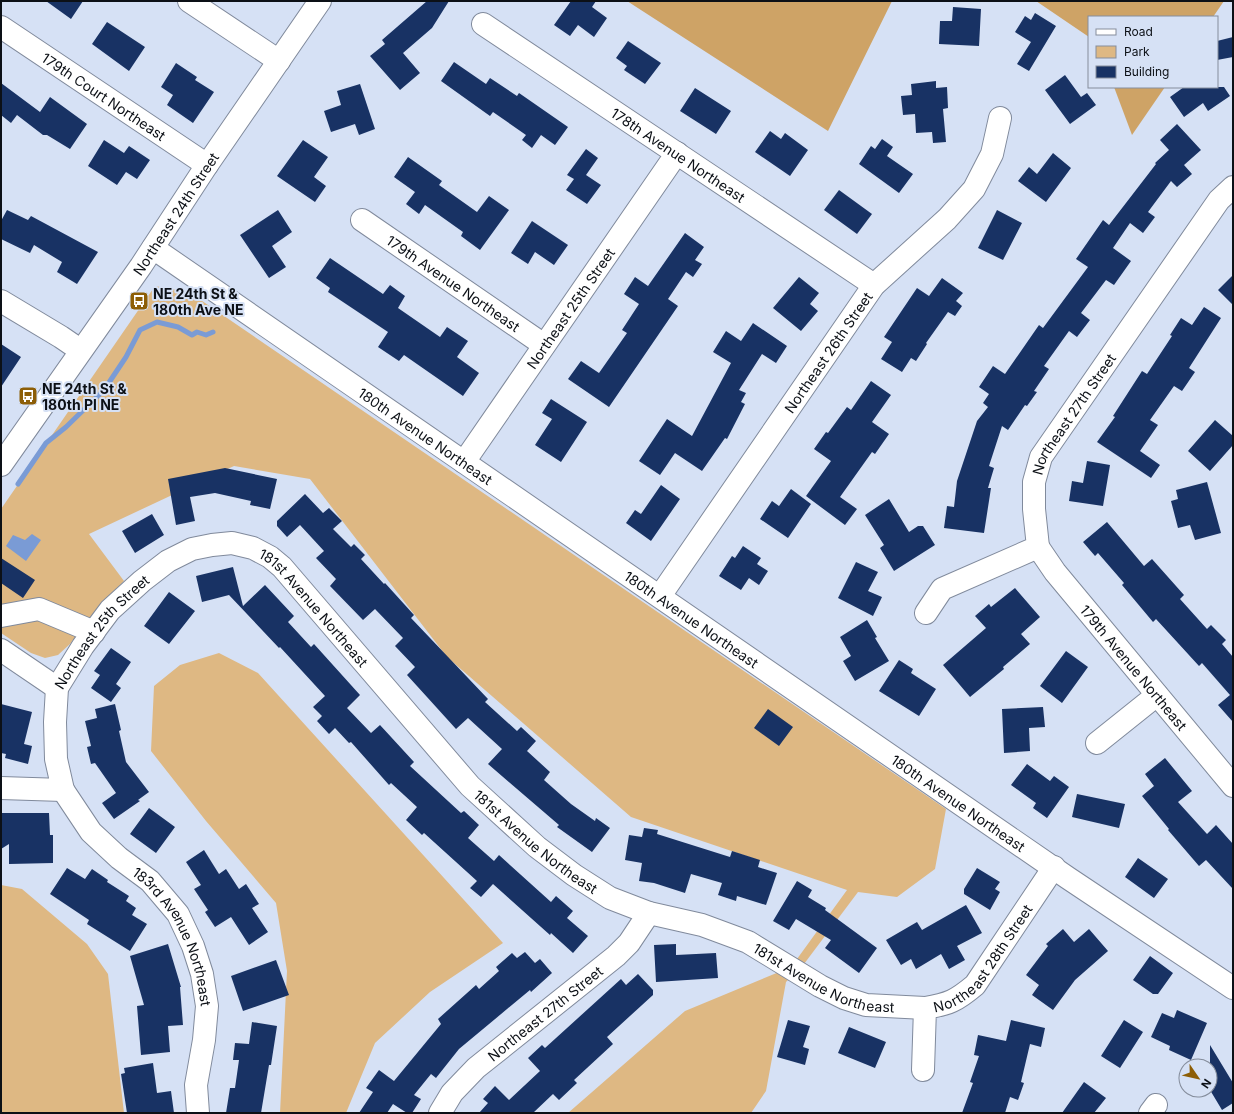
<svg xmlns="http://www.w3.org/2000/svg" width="1234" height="1114" viewBox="0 0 1234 1114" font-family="Inter,sans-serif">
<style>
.green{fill:#deb883}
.forest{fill:#cea366}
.water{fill:#7a9bd5}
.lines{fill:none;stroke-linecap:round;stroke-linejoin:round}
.stream{stroke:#7a9bd5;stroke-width:5}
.building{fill:#183264}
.minor-casing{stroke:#808a9c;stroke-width:24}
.major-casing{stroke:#808a9c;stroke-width:24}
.minor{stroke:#fff;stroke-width:22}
.major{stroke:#fff;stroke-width:22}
.labels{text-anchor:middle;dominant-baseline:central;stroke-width:4;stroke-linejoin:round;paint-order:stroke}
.street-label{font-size:14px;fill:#0c1016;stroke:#d6e1f5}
.poi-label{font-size:14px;font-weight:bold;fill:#0c1016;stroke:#d6e1f5;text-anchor:start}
</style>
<rect width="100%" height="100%" fill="#d6e1f5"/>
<path class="green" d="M155,286L189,292L946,809L935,869L897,897L858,892L804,964L786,982L766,1091L751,1113H568L685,1011L779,972L797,959L847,890L631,817L447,657L310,479L234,466L89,534L124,581L99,606L70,644L58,655L45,658L31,653L1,633V509Z
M219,653L258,673L503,943L430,992L375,1043L346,1113H280L287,971L276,903L206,821L151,751L154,686L180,665Z
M1,885L22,889L87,944L108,974L124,1113H1Z"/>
<path class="forest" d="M627,1H892L828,131Z
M1036,1H1224L1213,17H1089V37Z
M1114,87H1165L1132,135Z"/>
<path class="water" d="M32,534L41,540L26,561L6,546L13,535L25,540Z"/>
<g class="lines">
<path class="stream" d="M18,484L46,443L66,427L104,390L126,357L140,330L157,322L178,327L192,335L197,332L206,335L213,332"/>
</g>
<path class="building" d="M46,1H83L71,19Z
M427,1H449L432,28L403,53L420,73L400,90L370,56L385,44L382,40Z
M571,1H596L592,7L607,18L594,37L578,25L570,36L554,25Z
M953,7L981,9L979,46L939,44L940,21H952Z
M1035,13L1056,26L1029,71L1017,64L1031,42L1015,32L1025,16L1031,20Z
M107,22L145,47L129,71L92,44Z
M1233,37V57L1217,60V41Z
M628,41L661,63L645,84L624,70L627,66L616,58Z
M454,62L486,84L490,78L517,96L519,93L568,127L555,145L541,135L532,148L522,140L526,135L493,112L490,116L441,81Z
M176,63L197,77L195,80L214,92L193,123L167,105L173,95L161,87Z
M1065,75L1081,97L1087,93L1096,105L1070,124L1045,90Z
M936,81V88L947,87L948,108L943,109L946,142L933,143L932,132L916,133L915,114L903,115L901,96L912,95L911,84Z
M1,83L40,112L50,97L87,124L70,149L47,135H43L17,115L11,123L1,115Z
M360,84L375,129L359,135L355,124L331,132L324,111L341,105L337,91Z
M1184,87H1224L1230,96L1208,111L1203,103L1184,117L1170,97Z
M695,88L731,111L716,134L680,111Z
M1177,124L1201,150L1184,165L1192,174L1177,187L1171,181L1148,212L1155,217L1143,233L1130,223L1113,248L1131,261L1114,285L1106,280L1081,313L1090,320L1077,337L1069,331L1044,366L1049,369L1034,391L1037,392L1027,406L1025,405L1008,430L1002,426L989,466L994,468L988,488H991L984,533L944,528L947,506L954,507L957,481L977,421L988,407L983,403L989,394L979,387L993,366L1005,374L1039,325L1043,328L1088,267L1076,259L1103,220L1109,225L1156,164L1155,163L1169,150L1160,140Z
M770,131L781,139L785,133L808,150L790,176L755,152Z
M882,139L893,147L887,156L913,174L899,193L859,164L871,146L875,149Z
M104,140L124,153L129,146L150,160L137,179L126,172L117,185L88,166Z
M303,140L328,157L314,177L326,186L315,202L277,176Z
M586,149L598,158L586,175L601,185L587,204L566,190L574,179L567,175Z
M1053,153L1071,168L1046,202L1018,181L1029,167L1037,174Z
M408,157L442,181L439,185L477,212L489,196L509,210L480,250L461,236L463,232L425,205L419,214L406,204L415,192L394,177Z
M839,190L872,214L857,234L824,210Z
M7,210L28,220L31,216L98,252L77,284L57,272L62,262L34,245L30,253L1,239V221Z
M278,210L292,232L272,246L286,267L269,278L240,235Z
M997,210L1022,223L1003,260L978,248Z
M532,221L568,245L554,265L535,252L528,264L511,253Z
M685,233L704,247L695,260L702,264L693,277L686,272L668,299L678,306L609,407L568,379L581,361L599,373L627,333L622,330L639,304L624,294L635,277L648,286Z
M330,258L383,294L390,285L405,296L398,308L440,337L447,327L468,341L457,357L479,373L463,396L404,355L399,361L378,347L388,332L328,292L330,288L316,278Z
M1233,275V305L1218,290Z
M799,277L819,293L810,304L818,311L801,331L773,308Z
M942,278L963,293L956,301L962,306L955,316L948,312L926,343L927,344L916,361L911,358L902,372L881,359L892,342L884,337L917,288L929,296Z
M1204,307L1221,318L1189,368L1195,372L1182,391L1174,386L1150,420L1158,425L1140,451L1160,465L1151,478L1097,442L1115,417L1113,416L1142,371L1147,374L1172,336L1170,335L1181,318L1192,325Z
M753,323L787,346L776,363L762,354L739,390L746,393L741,402L745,404L727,439L725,438L702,471L675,453L660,475L639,461L667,419L692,436L731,363L713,352L726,331L741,341Z
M1,344L21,357L1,387Z
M871,381L891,395L872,422L889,434L875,454L872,452L840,497L857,509L845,525L806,496L831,461L814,449L826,432L828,433L847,407L851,410Z
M551,399L587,422L561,462L535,445L552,419L542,413Z
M1215,420L1233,436V445L1210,471L1188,451Z
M1087,461L1110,465L1103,506L1069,501L1072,481L1083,483Z
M225,468L277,479L270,509L250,505L251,501L215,493L190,497L195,521L176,525L168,479Z
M1207,482L1221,533L1195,540L1190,525L1178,528L1171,501L1178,499L1176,490Z
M661,485L680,499L651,541L626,523L635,510L641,514Z
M791,489L811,504L788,538L760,519L772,501L779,506Z
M305,494L323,513L329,508L342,521L333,529L351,547L354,544L365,555L361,559L384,584L385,583L414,615L411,618L488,699L485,702L517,731L521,727L536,741L527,751L550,772L544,780L571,804L595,821L596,818L610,828L592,852L557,827L559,825L488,764L502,749L468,718L456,729L427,697L407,675L415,667L395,646L403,638L375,609L363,620L330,586L336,579L316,558L324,551L300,525L287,537L277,526V521Z
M889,499L909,532L918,526H923L935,545L894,571L880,548L884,545L865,515Z
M152,514L164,535L135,553L122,531Z
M1107,522L1144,566L1152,559L1184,595L1180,599L1207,629L1211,625L1226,640L1222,644L1233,657V722L1218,705L1230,695L1202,663L1199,666L1156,619L1153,622L1122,585L1124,583L1098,553L1095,556L1083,542Z
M743,546L761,558L757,564L768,571L759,585L749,578L741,590L719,576L732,556L735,558Z
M1,558L35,580L23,598L1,583Z
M856,562L878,572L868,591L882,597L873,616L838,598Z
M233,567L243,606L265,585L294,616L288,622L311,647L314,644L360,695L347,708L371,733L380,725L414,762L410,766L461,813L464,811L479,825L468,838L494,861L499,855L551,902L556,896L573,911L567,918L588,936L573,953L551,933L550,935L493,884L481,897L470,888L477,881L424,833L422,835L406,820L417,807L391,783L389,785L351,742L349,743L335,728L329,734L317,721L322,716L313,707L325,696L280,647L279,648L229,595L202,602L196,576Z
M1015,588L1040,617L1021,634L1030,644L1003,667L1004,669L970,697L943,665L986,628L975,616L989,604L991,607Z
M169,592L195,611L169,644L144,626Z
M867,620L877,637L875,638L889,661L855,681L843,661L851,656L840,637Z
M111,648L131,662L116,684L121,688L111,702L91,688L100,675L94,671Z
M1066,651L1088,667L1062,703L1040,686Z
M899,660L913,669L911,673L936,689L919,716L879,691Z
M1,704L32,712L24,744L32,746L28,764L5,758L6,754L1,753Z
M115,704L121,730L119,731L126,762L149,792L138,800L140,801L114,819L102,803L116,793L95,763L91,764L87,747L91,746L85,721L97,718L95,709Z
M1043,707L1045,727L1029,728L1030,751L1004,753L1002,709Z
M768,709L793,727L779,746L754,728Z
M1165,758L1192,791L1178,802L1207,834L1216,825L1233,844V889L1206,860L1199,866L1168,830L1169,829L1142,796L1154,786L1145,774Z
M1027,764L1050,781L1054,776L1069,787L1047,818L1033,808L1036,803L1011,785Z
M1077,794L1125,804L1119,828L1072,817Z
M149,808L175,827L156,853L130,834Z
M1,813H49L50,835H53V863L9,864V844L1,849Z
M644,828L658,830L657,834L730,857L732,851L760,860L758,867L777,873L766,905L737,896L736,901L718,895L722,883L691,874L685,893L654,883L639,881L642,863L625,860L629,835L642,837Z
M204,850L219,874L226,869L239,889L246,884L259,904L252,908L268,932L249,945L231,917L215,927L205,912L208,910L194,889L201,885L186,862Z
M1138,858L1168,879L1154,898L1125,877Z
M67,868L85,879L92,869L108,880L107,882L129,896L126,901L136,908L132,915L147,924L130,951L87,924L89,920L50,894Z
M977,868L1000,882L995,889L1000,892L990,910L964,894V889Z
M797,881L812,890L808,897L826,908L825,910L877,948L859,973L825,948L831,940L796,919L789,930L773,921Z
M966,905L982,933L957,946L965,960L949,969L941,954L916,969L911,959L901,965L886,940L917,922L922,930Z
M1063,929L1074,942L1089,929L1108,951L1075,980L1053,1010L1032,995L1039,985L1026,975L1048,946L1046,944Z
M168,944L181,987H180L183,1025L168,1026L170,1052L141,1055L137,1006L144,1005L130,956Z
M676,944V955L716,953L718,978L656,982L654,945Z
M525,952L535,963L540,959L552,973L531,992L530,990L459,1049L436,1078L431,1074L414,1095L421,1099L412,1113H407L393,1104L387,1113H359L373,1092L366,1088L379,1070L394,1081L441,1024L438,1019L476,985L479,989L499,971L496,967L512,953L517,958Z
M1150,956L1173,973L1158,994H1153L1133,980Z
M276,960L289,995L243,1011L231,976Z
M638,974L653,990V995L607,1037L613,1044L574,1080L577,1083L559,1100L553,1094L533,1113H479L488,1103L483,1099L495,1086L509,1100L540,1071L528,1058L542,1045L545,1048L621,979L626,985Z
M1177,1010L1207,1023L1191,1060L1169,1050L1170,1046L1151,1037L1162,1013L1174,1018Z
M788,1020L810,1026L803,1047L809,1049L805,1065L777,1057Z
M1011,1020L1045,1028L1041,1047L1030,1044L1021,1082L1024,1083L1018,1100L1010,1097L1005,1113H962L973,1083L970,1082L979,1056L974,1055L978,1035L1006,1041Z
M1124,1020L1143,1032L1120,1068L1101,1056Z
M252,1022L277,1026L271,1065H269L261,1113H226L230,1088H235L239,1060H233L235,1043L249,1044Z
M849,1027L886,1042L875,1068L838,1053Z
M1210,1045L1233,1083V1103L1222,1110L1210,1090Z
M153,1063L157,1093L171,1091L174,1113H127L121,1074L125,1073L124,1068Z
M1084,1082L1106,1098L1094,1113H1062Z"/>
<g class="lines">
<g class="minor-casing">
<g id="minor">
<path d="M189,1L279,61"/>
<path id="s1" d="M483,24L874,285"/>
<path id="s2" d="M1,27L207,165"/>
<path id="s3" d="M362,220L544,345"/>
<path id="s4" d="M153,248L1068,878L1233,988"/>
<path d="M1,301L61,337L80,350"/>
<path id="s5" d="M464,462L677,153"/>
<path id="s6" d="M1038,547L1055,572L1233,786"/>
<path id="s7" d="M660,596L874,285L947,219L974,189L992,154L1000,118"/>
<path id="s8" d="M926,613L942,589L1038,547L1034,509V482L1041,457L1219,200L1233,187"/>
<path d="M1,616L39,609L94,632"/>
<path d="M1,650L57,688"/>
<path d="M1097,743L1157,695"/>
<path id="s9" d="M1,788L63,790L56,759L55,722L57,688L83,646L110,610L142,581L168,561L192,549L212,545L232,543L253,548L270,557L282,567L470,786L537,847L574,875L610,898L649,913L702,925L748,942L820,986L844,998L866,1005L925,1008"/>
<path id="s10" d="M63,790L91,832L119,858L150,881L178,914L193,946L202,974L207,1006L204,1040L196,1085L198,1113"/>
<path id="s11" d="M923,1070L925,1008C949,1004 956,1001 975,985L1054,867"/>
<path id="s12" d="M440,1113L452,1093L476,1068L616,956L629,943L649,913"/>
<path d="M1150,1113L1156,1105"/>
</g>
</g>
<g class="major-casing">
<g id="major">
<path id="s13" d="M1,465L141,266L207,165L320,1"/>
</g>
</g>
<use href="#minor" class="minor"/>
<use href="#major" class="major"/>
</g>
<defs>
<g id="bus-square" transform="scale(1)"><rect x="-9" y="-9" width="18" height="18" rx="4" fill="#8d5e06" stroke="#d6e1f5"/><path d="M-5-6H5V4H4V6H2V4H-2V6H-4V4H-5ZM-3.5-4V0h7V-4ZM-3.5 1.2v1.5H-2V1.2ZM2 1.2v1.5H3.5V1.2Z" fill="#fff"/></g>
</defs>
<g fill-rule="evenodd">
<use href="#bus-square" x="139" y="301"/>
<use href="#bus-square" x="28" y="396"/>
</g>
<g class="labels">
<g class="street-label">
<text stroke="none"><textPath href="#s2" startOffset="124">179th Court Northeast</textPath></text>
<text stroke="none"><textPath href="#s1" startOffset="235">178th Avenue Northeast</textPath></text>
<text stroke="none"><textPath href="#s13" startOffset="306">Northeast 24th Street</textPath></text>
<text stroke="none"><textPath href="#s3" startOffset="111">179th Avenue Northeast</textPath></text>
<text stroke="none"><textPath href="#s5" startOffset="187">Northeast 25th Street</textPath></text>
<text stroke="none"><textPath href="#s7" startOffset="296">Northeast 26th Street</textPath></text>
<text stroke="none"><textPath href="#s8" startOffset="278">Northeast 27th Street</textPath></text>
<text stroke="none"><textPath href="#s4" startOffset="331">180th Avenue Northeast</textPath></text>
<text stroke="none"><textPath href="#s9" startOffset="510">181st Avenue Northeast</textPath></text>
<text stroke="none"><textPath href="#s4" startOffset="654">180th Avenue Northeast</textPath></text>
<text stroke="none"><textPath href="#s9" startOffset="237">Northeast 25th Street</textPath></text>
<text stroke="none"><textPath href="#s6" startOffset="154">179th Avenue Northeast</textPath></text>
<text stroke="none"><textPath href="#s4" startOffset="978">180th Avenue Northeast</textPath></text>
<text stroke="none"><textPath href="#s9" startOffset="834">181st Avenue Northeast</textPath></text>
<text stroke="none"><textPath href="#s10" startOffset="188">183rd Avenue Northeast</textPath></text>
<text stroke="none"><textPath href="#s11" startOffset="142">Northeast 28th Street</textPath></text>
<text stroke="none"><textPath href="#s9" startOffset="1158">181st Avenue Northeast</textPath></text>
<text stroke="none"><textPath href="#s12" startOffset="146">Northeast 27th Street</textPath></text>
</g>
<g class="poi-label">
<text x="153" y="293">NE 24th St &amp;<tspan x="153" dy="16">180th Ave NE</tspan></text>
<text x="42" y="388">NE 24th St &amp;<tspan x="42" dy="16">180th Pl NE</tspan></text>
</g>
</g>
<rect width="1234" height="1114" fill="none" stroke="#0c1016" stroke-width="4"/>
<rect x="1088" y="16" width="130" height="72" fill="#d6e1f5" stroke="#858d9c"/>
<rect x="1096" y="29" width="20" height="6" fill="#ffffff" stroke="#858d9c"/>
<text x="1124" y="36" font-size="12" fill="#0c1016">Road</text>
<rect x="1096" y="46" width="20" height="12" fill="#deb883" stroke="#858d9c"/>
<text x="1124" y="56" font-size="12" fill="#0c1016">Park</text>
<rect x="1096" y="66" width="20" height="12" fill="#183264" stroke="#858d9c"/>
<text x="1124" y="76" font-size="12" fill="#0c1016">Building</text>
<g transform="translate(1198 1078) rotate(124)"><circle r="19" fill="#d6e1f5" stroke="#858d9c"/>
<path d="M0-3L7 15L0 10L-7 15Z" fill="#8d5e06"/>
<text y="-6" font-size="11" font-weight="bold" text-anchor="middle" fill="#0c1016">N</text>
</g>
</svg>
